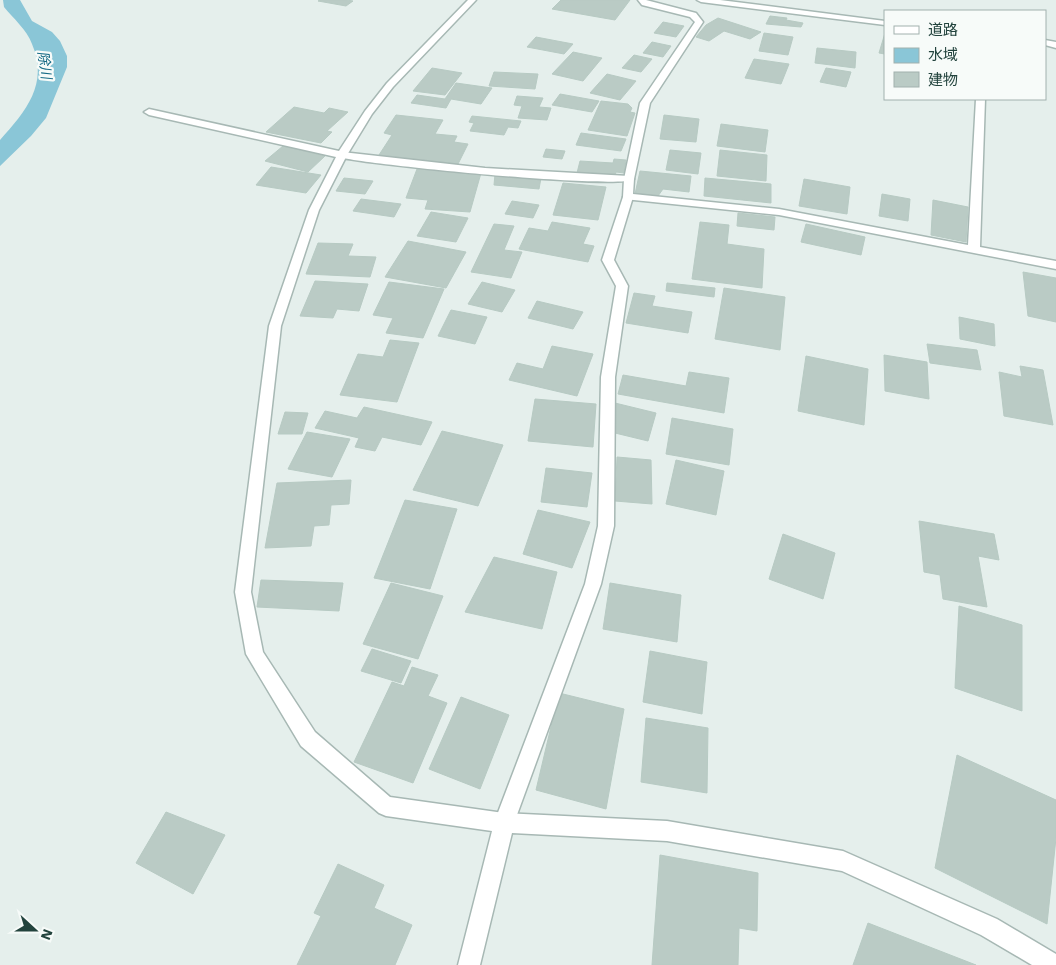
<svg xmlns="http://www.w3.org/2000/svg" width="1056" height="965" viewBox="0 0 1056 965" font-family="'Work Sans','Noto Sans JP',sans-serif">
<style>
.water{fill:#8ac6d7}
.building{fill:#bacbc5;stroke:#b7cac3}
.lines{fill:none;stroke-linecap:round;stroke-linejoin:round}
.lane-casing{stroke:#a7b8b4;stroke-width:3}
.street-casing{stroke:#a7b8b4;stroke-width:3}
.lane{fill:#fff;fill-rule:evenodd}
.street{fill:#fff;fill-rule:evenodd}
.labels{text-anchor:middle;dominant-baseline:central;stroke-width:4.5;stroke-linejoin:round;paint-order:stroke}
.far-water-label{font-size:14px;font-style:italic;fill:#176a85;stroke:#f7fbf9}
</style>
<rect width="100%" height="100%" fill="#e5efec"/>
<path class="water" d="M3,0H20L32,21L52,32L60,41L67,56V67L46,118L31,136L0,166V140C26,111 49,84 32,44C27,30 13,18 4,7Z"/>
<path class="building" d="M320,0H347L353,1L346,6L318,1Z
M561,0H630L615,20L552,9Z
M770,16L787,18L786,20L803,23L801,27L766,24Z
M718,18L761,32L750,39L724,31L709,41L696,37L706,25Z
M663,22L684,26L676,37L654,33Z
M764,33L793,37L788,55L759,51Z
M885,33V54L879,53Z
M536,37L573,44L564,54L527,47Z
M652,42L671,46L663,57L643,53Z
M817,48L856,52L855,68L815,63Z
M573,52L602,58L583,81L552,74Z
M634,55L652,59L641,72L622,68Z
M754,59L789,64L781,84L745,78Z
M432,68L462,73L445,95L413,91Z
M826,68L851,72L846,87L820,82Z
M494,72L538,74L535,89L489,86Z
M607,74L636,81L620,100L590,93Z
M456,83L492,88L481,104L451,99L446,108L411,103L417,95L445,99Z
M560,94L599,101L592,112L552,105Z
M517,96L543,98L539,107L551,108L547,120L518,118L522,106L514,105Z
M601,101L628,104L632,108L630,112L635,113L627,136L588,130Z
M294,107L324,113L329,108L348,112L327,131L332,132L321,143L266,132Z
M396,115L443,120L435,134L457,136L454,142L468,144L458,164L379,155L392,135L384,133Z
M664,115L699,119L696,142L660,139Z
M472,116L521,121L518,128L508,127L504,135L470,131L474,123L469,122Z
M721,124L768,130L765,152L717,146Z
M581,133L626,139L621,151L576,145Z
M283,146L325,156L308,172L265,161Z
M546,149L565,151L562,159L543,157Z
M670,150L701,153L698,174L666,170Z
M720,150L767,155L766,181L717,176Z
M614,159L626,160L624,173L616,172L615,176L577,173L580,161L613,163Z
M271,167L321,175L306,193L256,185Z
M417,169L481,173L470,212L425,209L428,200L406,198Z
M640,171L691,176L689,192L663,189L658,196L635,194Z
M495,174L541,178L539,189L494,185Z
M344,178L373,181L365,194L336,191Z
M705,178L771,184V203L704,196Z
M804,179L850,187L847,214L799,206Z
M563,183L606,187L598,220L553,215Z
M882,194L910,199L908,221L879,216Z
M361,199L401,204L394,217L353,211Z
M933,200L968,207L966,242L931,235Z
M512,201L539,205L533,218L505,214Z
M431,212L468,218L456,242L417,236Z
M738,213L775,217L774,230L737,226Z
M552,222L590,228L583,244L594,246L588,262L519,249L529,228L548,231Z
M700,222L729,225L727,244L764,249L762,288L692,279Z
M494,224L514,226L504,250L522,252L511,278L471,272Z
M806,224L865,237L861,255L801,242Z
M408,241L466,252L446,288L385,277Z
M318,243L353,244L348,256L376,257L370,277L306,274Z
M1023,272L1056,278V322L1028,316Z
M315,281L368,284L359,311L337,309L333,318L300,316Z
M389,282L444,289L423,338L386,333L393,318L373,315Z
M482,282L515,290L502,312L468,304Z
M667,283L715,288L714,297L666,291Z
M724,288L785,297L780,350L715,339Z
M634,293L655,296L652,306L692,312L688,333L626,323Z
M537,301L583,312L573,329L528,318Z
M451,310L487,317L475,344L438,336Z
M959,317L994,324L995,346L960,339Z
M390,340L419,343L397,402L340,395L358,354L383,357Z
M927,344L977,350L981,370L930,363Z
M552,346L593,354L577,396L509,380L517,363L543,369Z
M884,355L927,362L929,399L885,391Z
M806,356L868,369L864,425L798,411Z
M1020,366L1043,370L1053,425L1004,416L999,372L1022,377Z
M689,372L729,378L724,413L618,394L623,375L686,386Z
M535,399L596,404L593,447L528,441Z
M615,403L656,413L648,441L615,433Z
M364,407L432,422L421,445L382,437L375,451L355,447L359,438L315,428L325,411L357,418Z
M285,412L308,413L302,434H278Z
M672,418L733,429L729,465L666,454Z
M442,431L503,445L478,506L413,490Z
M307,432L350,439L332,477L288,469Z
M617,457L651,460L652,504L615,501Z
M676,460L724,471L716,515L666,504Z
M546,468L592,473L587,507L541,502Z
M351,480L349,504L331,505L329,525L314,526L311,546L265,548L277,483Z
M405,500L457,509L430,589L374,578Z
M538,510L590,522L572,568L523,554Z
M919,521L994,534L999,560L978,556L987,607L943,599L940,575L924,572Z
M783,534L835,553L823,599L769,579Z
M494,557L557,572L542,629L465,612Z
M261,580L343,583L339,611L257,607Z
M391,583L443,596L418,659L363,644Z
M610,583L681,595L677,642L603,629Z
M959,606L1022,625V711L955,688Z
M372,649L411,661L401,683L361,671Z
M650,651L707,662L702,714L643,702Z
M412,667L438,675L428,696L447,703L413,783L354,762L392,682L404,686Z
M559,693L624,709L606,809L536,790Z
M461,697L509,715L480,789L429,769Z
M646,718L708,728L707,793L641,782Z
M957,755L1056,800V838L1047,924L935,868Z
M166,812L225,835L193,894L136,863Z
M660,855L758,873L757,931L739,928L738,965H652Z
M338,864L384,885L374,908L412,925L395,965H297L321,916L314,913Z
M868,923L976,965H853Z"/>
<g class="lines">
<g class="lane-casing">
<path id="lane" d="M342,152L485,168L629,176L634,179C622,190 369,165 338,157V153Z
M628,194L633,197L614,260L628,286L615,377L614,526L601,584L514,823L511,830L504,833L497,830L494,823L585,584L598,526L601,377L616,286L602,260L623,197Z"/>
</g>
<g class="street-casing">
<path id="street" d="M468,0H476L393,87L372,114L347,155L319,210L281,326L251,592L263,652L315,732L390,797L504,813L667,821L843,851L997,919L1056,954V965H1032L981,935L842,871L667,841L512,833L480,965H458L492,831L386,816L379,813L301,746L246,654L235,592L269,326L309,210L336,157L149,115L144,112L149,109L339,151L365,111L387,83Z
M638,0H646L696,13L703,22L650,103L634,179L633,194L779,209L968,245L976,99H985L980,247L1056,261V269L779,215L624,199L623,197L624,179L640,103L695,22L690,17L642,5Z
M697,0H720L885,21V25L701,2Z
M1045,40L1056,42V48L1045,45Z"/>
</g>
<use href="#lane" class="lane"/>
<use href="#street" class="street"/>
</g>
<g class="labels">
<g class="far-water-label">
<text transform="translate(45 65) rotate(82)">除川</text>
</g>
</g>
<rect x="884" y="10" width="162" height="90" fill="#f7fbf9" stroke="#a2b1ae"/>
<rect x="894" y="26" width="25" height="8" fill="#ffffff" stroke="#a2b1ae"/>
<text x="928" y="35" font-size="15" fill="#22433d">道路</text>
<rect x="894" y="48" width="25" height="15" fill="#8ac6d7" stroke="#a2b1ae"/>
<text x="928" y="60" font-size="15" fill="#22433d">水域</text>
<rect x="894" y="72" width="25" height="15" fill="#bacbc5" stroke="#a2b1ae"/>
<text x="928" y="85" font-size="15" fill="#22433d">建物</text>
<g transform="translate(35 930) rotate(111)" stroke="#f7fbf9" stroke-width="4" paint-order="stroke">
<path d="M0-4L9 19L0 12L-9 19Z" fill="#22433d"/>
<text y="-8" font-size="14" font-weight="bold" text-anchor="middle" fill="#22433d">N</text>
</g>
</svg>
